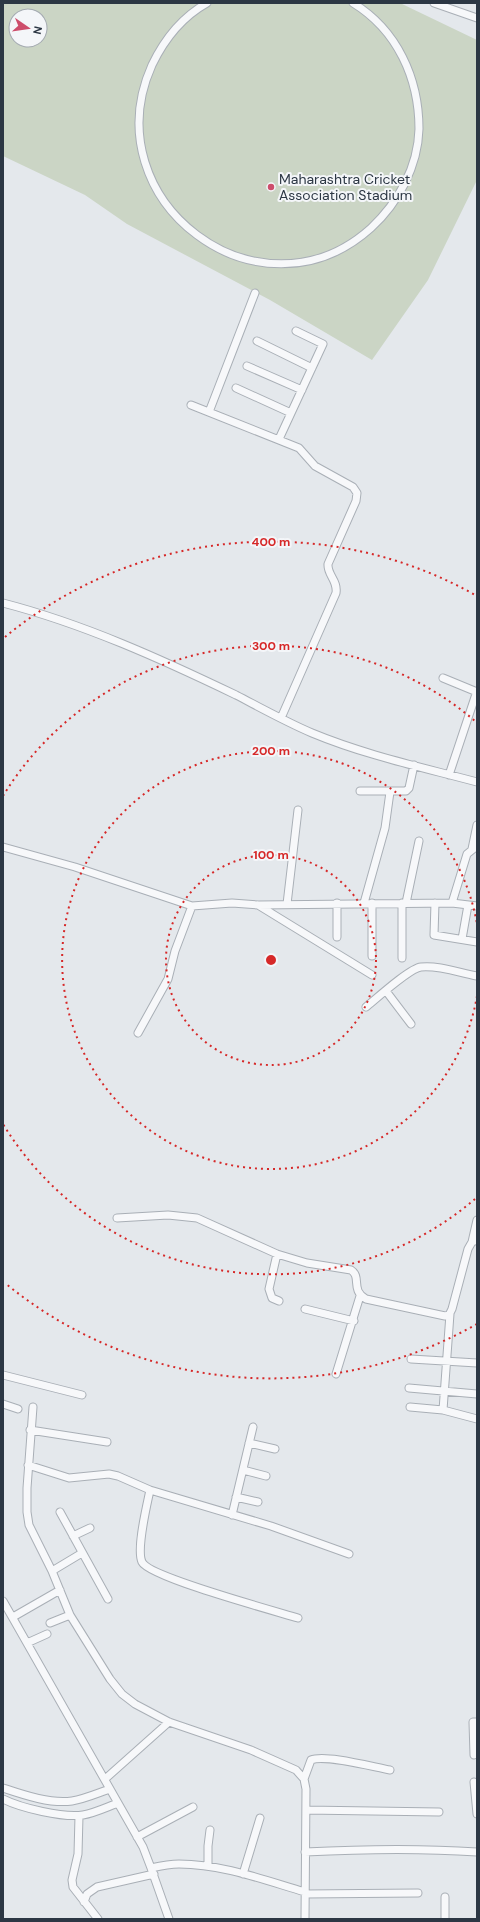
<svg xmlns="http://www.w3.org/2000/svg" width="480" height="1922" viewBox="0 0 480 1922" font-family="'DM Sans',sans-serif">
<style>
.pitch{fill:#cbd5c5;fill-rule:evenodd}
.lines{fill:none;stroke-linecap:round;stroke-linejoin:round}
.minor-casing{stroke:#a9afb6;stroke-width:9}
.minor{stroke:#f7f8fa;stroke-width:7}
.ring{fill:none;stroke:#d62828;stroke-width:2;stroke-dasharray:2 4}
.poi-dot{fill:#cd4d6b;stroke:#f4f6f9;stroke-width:1.5}
.labels{text-anchor:middle;dominant-baseline:central;stroke-width:4;stroke-linejoin:round;paint-order:stroke}
.poi-label{font-size:14px;fill:#2c3744;stroke:#f4f6f9;text-anchor:start}
.centre{fill:#d62828;stroke:#f4f6f9;stroke-width:2}
.ring-label{font-size:12px;text-anchor:middle;font-weight:bold;fill:#d62828;stroke:#f4f6f9;stroke-width:4;stroke-linejoin:round;paint-order:stroke}
</style>
<rect width="100%" height="100%" fill="#e4e8ec"/>
<path class="pitch" d="M3,3H400L477,40V180L428,280L372,360L270,300L127,224L85,195L3,156ZM16,16H40V40H16Z"/>
<g class="lines">
<g class="minor-casing">
<path id="minor" d="M207,3C182,17 164,40 152,65C91,201 260,328 371,228C398,203 418,167 419,129C419,78 397,30 353,3
M434,3L477,18
M257,341L312,368
M247,366L302,390
M236,388L291,413
M191,405L299,448L315,466L353,487L357,493L356,501L328,564C327,575 338,580 336,593L281,718
M209,412L255,293
M279,439L323,344L296,331
M3,603C84,624 161,659 236,695C261,708 286,722 312,733C365,755 421,767 477,782
M443,678L477,692
M449,775L477,691
M360,791H406L409,788L414,765
M3,847L75,867L192,906L232,903L258,905L452,903L477,906
M472,849L477,825
M337,903V937
M364,903L385,828L390,792
M372,903V956
M406,903L419,841
M435,903L434,935L477,942
M452,903L467,854L477,846
M287,904L298,810
M258,905L372,975
M462,939L468,905
M402,958V903
M386,991L411,1024
M366,1007C377,998 410,968 421,967C439,965 460,973 477,976
M138,1033L168,979L175,951L192,906
M117,1218L168,1215L197,1218L277,1254L307,1263L351,1270C362,1277 350,1290 366,1299L445,1316L449,1315L452,1309L468,1249L472,1242L477,1240
M472,1242L477,1220
M277,1254L269,1289L272,1298L279,1301
M305,1309L354,1321
M450,1314L443,1410L477,1419
M411,1359L477,1363
M336,1374L360,1296
M3,1375L82,1395
M409,1388L477,1394
M3,1404L18,1409
M33,1407L27,1488V1512L29,1525L52,1571L70,1615L110,1679L122,1694L135,1704L169,1722L251,1750L296,1770L304,1779L306,1789L305,1919
M410,1407L443,1410
M30,1430L107,1442
M249,1443L275,1449
M28,1465L69,1478L109,1474L118,1476L150,1490L271,1526L349,1554
M243,1470L266,1476
M150,1490C147,1505 136,1549 142,1562C149,1577 275,1611 298,1618
M236,1497L258,1502
M60,1512L108,1599
M232,1515L253,1427
M73,1536L90,1528
M52,1571L82,1553
M3,1601L143,1847L151,1868L169,1919
M13,1617L60,1590
M50,1623L70,1615
M27,1643L47,1634
M474,1755L473,1722H477
M105,1779L169,1722
M304,1779L311,1760C325,1754 373,1767 390,1770
M474,1782L477,1814
M3,1788C24,1795 50,1804 72,1801C85,1799 98,1793 110,1789
M3,1799C21,1808 63,1818 83,1815C95,1813 107,1807 118,1803
M306,1810L439,1812
M79,1816L78,1854L72,1880L73,1887L98,1919
M137,1837L193,1807
M305,1852C363,1849 419,1848 477,1852
M208,1866V1846L210,1830
M151,1868C160,1866 170,1864 179,1864C222,1864 264,1880 305,1892
M243,1874L260,1818
M305,1894L418,1893
M445,1897V1919
M84,1902L87,1894L97,1887L154,1874"/>
</g>
<use href="#minor" class="minor"/>
</g>
<g class="ring">
<circle cx="271" cy="960" r="105"/>
<path d="M477 996A209 209 0 1 1 477 924"/>
<path d="M475 1199A314 314 0 0 1 3 1124M3 796A314 314 0 0 1 475 721"/>
<path d="M477 1324A418 418 0 0 1 5 1283M5 637A418 418 0 0 1 477 596"/>
</g>
<circle class="poi-dot" cx="271" cy="187" r="4"/>
<g class="labels">
<g class="poi-label">
<text x="279" y="179">Maharashtra Cricket<tspan x="279" dy="16">Association Stadium</tspan></text>
</g>
</g>
<circle cx="271" cy="960" r="6" class="centre"/>
<g class="ring-label">
<text x="271" y="546">400 m</text>
<text x="271" y="650">300 m</text>
<text x="271" y="755">200 m</text>
<text x="271" y="859">100 m</text>
</g>
<rect width="480" height="1922" fill="none" stroke="#2c3744" stroke-width="8"/>
<g transform="translate(28 28) rotate(103)"><circle r="19" fill="#f4f6f9" stroke="#a4aab1"/>
<path d="M0-3L7 15L0 10L-7 15Z" fill="#cd4d6b"/>
<text y="-6" font-size="11" font-weight="bold" text-anchor="middle" fill="#2c3744">N</text>
</g>
</svg>
